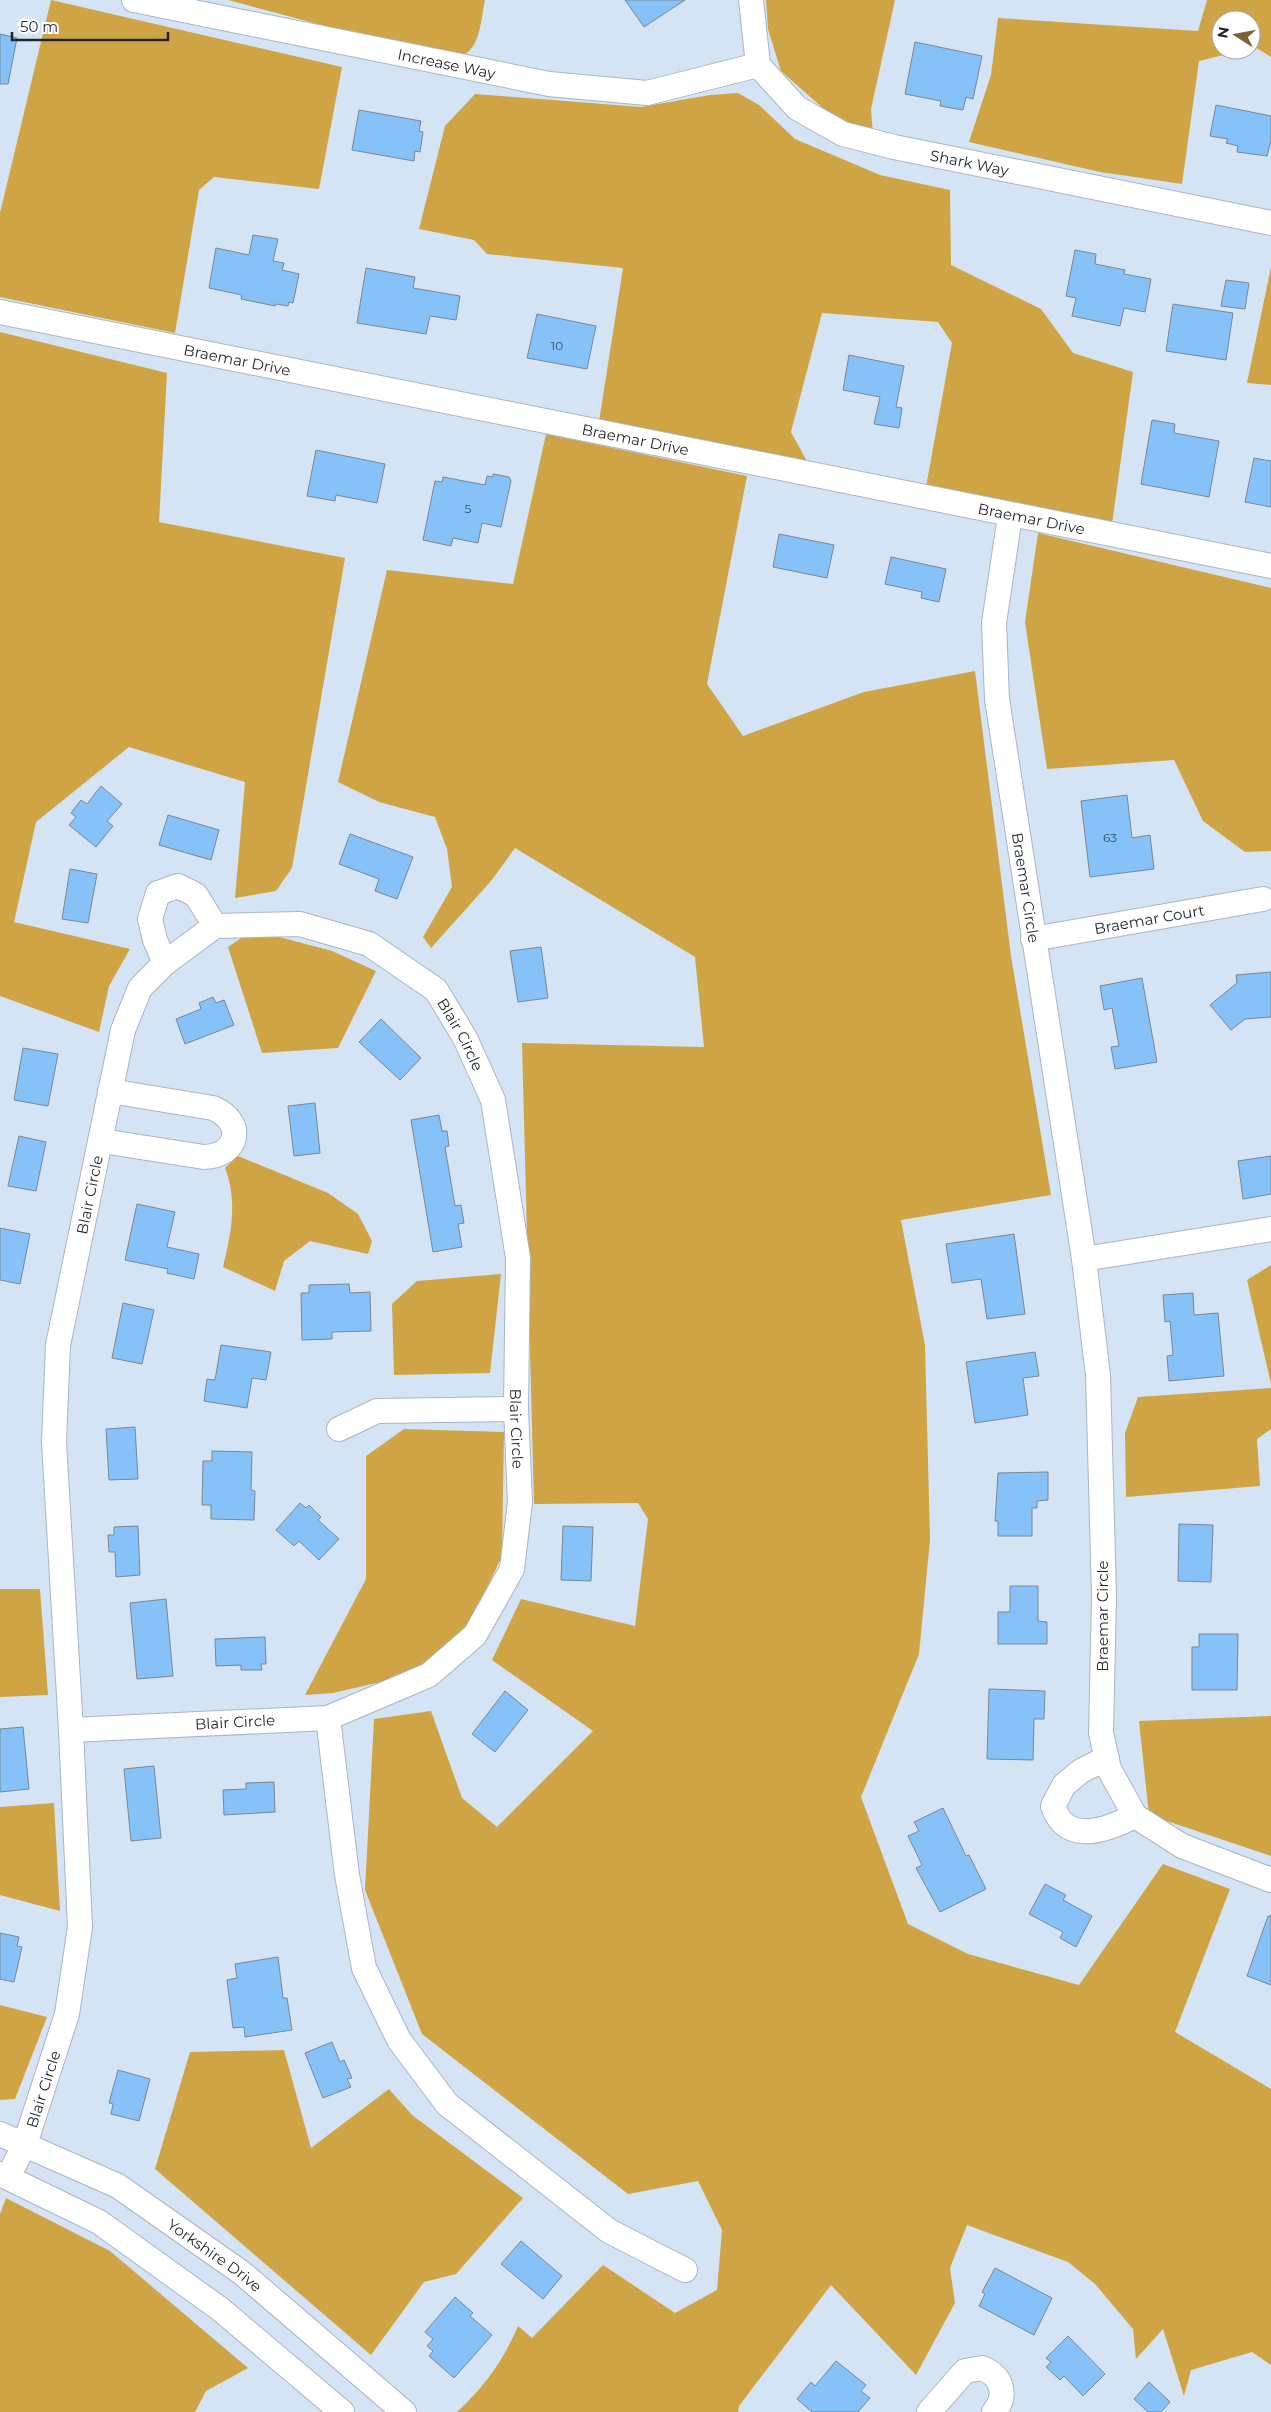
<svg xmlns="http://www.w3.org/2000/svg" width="1271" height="2412" viewBox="0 0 1271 2412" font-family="Montserrat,sans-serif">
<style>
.forest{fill:#cea444}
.building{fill:#86c2f7;stroke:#788795}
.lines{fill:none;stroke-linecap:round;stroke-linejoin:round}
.minor-casing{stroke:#a7b6c5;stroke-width:26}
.minor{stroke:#fff;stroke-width:24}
.labels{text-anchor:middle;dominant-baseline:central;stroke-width:4.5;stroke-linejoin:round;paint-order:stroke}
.number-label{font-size:12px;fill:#394c5e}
.street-label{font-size:15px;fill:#1f252b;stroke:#fff}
</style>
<rect width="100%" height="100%" fill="#d4e4f4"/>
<path class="forest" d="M51,0L342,67L319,189L214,177L199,190L175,333L0,297V213Z
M228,0H485C481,18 481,45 464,55L359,35Z
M766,0H895L871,109L873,135L825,110L781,71L768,29Z
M1207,0H1271V57L1255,47L1251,48V20H1221V50H1244L1199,61L1182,184L1100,172L969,142L991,75L998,18L1198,31Z
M738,93L759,105L795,139L880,175L950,190L951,265L1041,309L1073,353L1133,372L1112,524L926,487L952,343L938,322L822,313L791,432L808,463L599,422L623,268L487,254L474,240L419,229L445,126L475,94L641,107L710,95Z
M1271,267V385L1247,383Z
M0,332L167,373L159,522L345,558L292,868L276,891L235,898L245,782L129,747L36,822L14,922L130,949L109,986L99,1032L0,996Z
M546,434L747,476L707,684L743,736L864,692L975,671L1011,956L1051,1195L901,1220L925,1345L930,1540L919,1654L861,1797L908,1924L968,1954L1079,1985L1163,1864L1230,1889L1175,2032L1271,2089V2365L1252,2352L1191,2370L1184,2396L1163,2329L1136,2359L1133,2329L1095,2284L1068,2262L967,2225L950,2268L955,2303L916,2375L831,2285L739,2406L738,2412H457C484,2387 504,2360 518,2326L532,2338L603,2265L675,2313L717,2290L722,2230L698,2181L628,2194L422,2034L365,1890L374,1719L431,1711L462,1798L497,1827L593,1731L492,1660L521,1599L635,1626L648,1519L638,1503L534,1504L522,1043L704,1047L695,957L515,848L491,881L431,948L423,937L452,887L447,849L435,817L379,802L338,782L387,570L513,584Z
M1038,533L1271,588V851L1245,852L1203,821L1174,760L1047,769L1025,622Z
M253,930L332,951L376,971L338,1048L262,1053L228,947Z
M238,1156L328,1193L358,1214L372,1241L368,1254L310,1241L284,1261L275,1291L223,1267C231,1234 238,1201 225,1168Z
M1271,1265V1384L1247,1280Z
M501,1274L490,1373L394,1375L392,1304L417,1281Z
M1271,1388V1429L1257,1439L1260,1486L1126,1497L1125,1433L1138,1397Z
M404,1429L504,1432L502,1556L472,1619L423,1672L333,1693L305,1695L366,1579V1456Z
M0,1589H40L48,1695L0,1697Z
M1271,1716V1856L1149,1815L1139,1721Z
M54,1803L60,1911L0,1895V1807Z
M0,2005L47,2017L15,2099L0,2100Z
M284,2050L311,2148L389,2089L412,2115L523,2198L456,2274L424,2282L371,2355L155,2169L190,2052Z
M6,2198L110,2251L248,2368L206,2391L195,2412H0V2214Z"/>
<path class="building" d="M625,0H685L644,27Z
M0,34L17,38L8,84H0Z
M915,42L982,56L973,99L966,97L963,110L940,106L941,101L905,94Z
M1216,105L1271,116V141L1267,156L1237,152L1238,146L1226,143L1228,139L1210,136Z
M359,110L421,121L419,131L423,132L420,152L415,151L414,161L352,150Z
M253,235L278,239L273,261L284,263L282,270L299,274L293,303L289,302L288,306L276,304L275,306L241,299L242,295L209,288L216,248L249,255Z
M1075,250L1096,254L1095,264L1125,270L1124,274L1151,279L1145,312L1124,308L1120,326L1072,316L1076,298L1066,296Z
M366,268L415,277L413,288L460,296L456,320L430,316L426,334L357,323Z
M1226,280L1249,283L1245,309L1221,306Z
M1173,304L1233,313L1226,360L1166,351Z
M537,314L596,326L587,369L527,358Z
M849,355L904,366L896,407L902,408L899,428L874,424L880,397L843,390Z
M1152,420L1175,424L1174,433L1219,441L1209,497L1141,484Z
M316,450L385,464L377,503L336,495L335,501L307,496Z
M1254,458L1271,461V507L1245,502Z
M493,474L509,477L511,481L501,527L482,523L478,543L453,538L451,546L423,540L435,481L442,482L443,477L485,485L487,476L493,477Z
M779,534L834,545L827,578L773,567Z
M891,557L946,569L939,602L921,598L922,592L885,584Z
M101,786L122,804L107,821L113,826L96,847L69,825L76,817L71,813L81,800L87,804Z
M1127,795L1132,838L1150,835L1154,869L1090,877L1081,801Z
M168,815L219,830L211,860L159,845Z
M350,834L413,857L397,899L375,891L379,879L339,864Z
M70,869L97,874L88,923L62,919Z
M541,947L548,998L518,1002L510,951Z
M1271,972V1017L1245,1019L1231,1030L1210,1005L1237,983L1236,975Z
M1142,978L1157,1062L1115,1069L1111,1047L1119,1046L1112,1008L1104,1010L1100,986Z
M213,997L216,1003L224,1000L234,1025L185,1044L176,1019L201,1009L199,1003Z
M381,1019L421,1058L400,1080L359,1042Z
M23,1048L58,1054L48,1106L14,1100Z
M315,1103L320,1153L294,1156L288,1106Z
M439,1115L442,1131H447L449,1146L445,1147L455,1206L461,1205L464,1223L458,1224L462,1247L433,1252L411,1120Z
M19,1136L46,1142L36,1191L8,1186Z
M1271,1156V1194L1243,1199L1238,1161Z
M137,1204L175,1212L167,1247L199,1254L194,1279L167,1273L168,1269L125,1260Z
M0,1228L30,1234L20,1284L0,1280Z
M1014,1234L1025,1314L987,1319L981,1279L952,1283L946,1244Z
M349,1284L350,1293L370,1292L371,1331L332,1332V1339L302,1340L301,1293H309V1285Z
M1193,1293L1194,1315L1218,1313L1224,1376L1169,1381L1167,1356L1173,1355L1170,1321L1165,1322L1163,1295Z
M123,1303L154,1310L142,1364L112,1358Z
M221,1345L271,1352L266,1380L252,1378L247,1408L204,1401L207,1379L215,1380Z
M1035,1352L1039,1376L1023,1378L1028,1415L975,1423L966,1362Z
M135,1427L138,1479L109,1480L106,1429Z
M212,1451L252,1452L251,1490L255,1491L254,1520L211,1519V1505H202L203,1461H212Z
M1048,1472V1500L1037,1501V1508H1032V1536H998V1521H995L998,1473Z
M300,1503L306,1508L309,1505L321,1517L318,1520L339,1539L319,1560L299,1541L294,1546L276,1530Z
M1179,1524L1213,1525L1211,1582L1178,1581Z
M138,1526L140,1575L116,1577L115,1552H109L108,1535H114V1527Z
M563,1526L593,1527L591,1581L561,1580Z
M1010,1586H1038V1621L1047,1622V1644H998V1612H1010Z
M166,1599L173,1676L137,1679L130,1603Z
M1199,1634H1238L1237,1690H1192V1647H1199Z
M265,1637L266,1664H261L262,1670H241V1665L216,1666L215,1639Z
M989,1689L1045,1691L1044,1719H1034L1033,1760L987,1759Z
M505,1691L528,1710L495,1752L472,1734Z
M23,1727L29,1789L0,1792V1729Z
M154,1766L161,1838L131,1841L124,1769Z
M274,1782L275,1812L224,1815L223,1790L246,1789V1783Z
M943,1808L966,1856L969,1855L986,1889L940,1912L916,1868L922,1865L908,1836L919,1831L914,1822Z
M1045,1884L1066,1895L1063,1900L1092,1916L1076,1947L1060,1938L1063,1932L1029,1914Z
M1268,1916H1271V1985L1247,1976Z
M0,1933L19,1937L17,1946L22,1947L14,1982L0,1979Z
M278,1957L283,1998H287L292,2030L245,2037L244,2027L233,2028L227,1980L237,1978L235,1964Z
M332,2042L340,2062L344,2060L352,2078L347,2079L351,2087L323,2098L305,2053Z
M118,2070L150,2079L139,2121L111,2114L113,2104L109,2103Z
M521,2241L562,2276L543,2299L501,2264Z
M995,2268L1052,2298L1034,2335L979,2306L985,2294L982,2292Z
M455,2297L473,2313L470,2316L492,2335L454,2378L429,2356L433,2351L427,2346L433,2339L425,2332Z
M1068,2336L1105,2374L1083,2396L1064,2376L1060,2380L1046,2367L1051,2362L1046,2358Z
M836,2361L866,2385L861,2391L870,2398L858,2412H812L797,2399L811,2382L815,2386Z
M1149,2382L1170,2402L1161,2412H1148L1134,2399Z"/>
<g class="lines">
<g class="minor-casing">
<g id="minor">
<path id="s1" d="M134,0L549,84L647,93L758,65"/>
<path id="s2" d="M751,0L758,65L797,108L843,134L894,147L1271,223"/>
<path id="s3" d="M0,312L1271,566"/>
<path id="s4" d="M1010,516L994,623L997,699L1084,1259L1098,1375L1104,1596L1101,1733L1109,1769L1135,1816L1182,1846L1271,1880"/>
<path id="s5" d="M1033,939L1263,899"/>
<path d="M165,963L155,940L150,919L158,893L178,886L196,895L215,926"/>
<path d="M102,1141L204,1157C239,1156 246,1122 213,1108L110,1091"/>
<path d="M1084,1259L1271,1229"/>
<path d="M339,1429L377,1411L516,1409"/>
<path d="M328,1718L347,1875L364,1968L399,2040L447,2104L609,2231L685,2270"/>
<path d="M1107,1758L1081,1771L1064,1785L1053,1806C1066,1846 1107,1830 1135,1816"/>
<path id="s6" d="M0,2134L118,2186L242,2273L404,2412"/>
<path d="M0,2174L99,2222L220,2309L342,2412"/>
<path id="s7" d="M8,2177L25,2144L67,2014L80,1927L71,1730L54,1442L58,1345L123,1030L140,988L165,963L215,926L300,924L369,944L436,990L465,1038L493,1100L518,1258L516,1409L520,1502L512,1569L475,1635L429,1675L328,1718L71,1730"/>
<path d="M929,2412L965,2371L982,2368C1002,2376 1008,2395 994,2412"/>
</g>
</g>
<use href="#minor" class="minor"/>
</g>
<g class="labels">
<g class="number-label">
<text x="557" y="345">10</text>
<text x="468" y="508">5</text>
<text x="1110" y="837">63</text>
</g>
<g class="street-label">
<text stroke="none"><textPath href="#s1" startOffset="319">Increase Way</textPath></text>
<text stroke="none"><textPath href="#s2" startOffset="306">Shark Way</textPath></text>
<text stroke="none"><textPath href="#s3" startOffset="242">Braemar Drive</textPath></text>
<text stroke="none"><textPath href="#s3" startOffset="648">Braemar Drive</textPath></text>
<text stroke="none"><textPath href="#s3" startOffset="1052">Braemar Drive</textPath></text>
<text stroke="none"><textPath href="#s4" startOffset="375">Braemar Circle</textPath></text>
<text stroke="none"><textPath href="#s5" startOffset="118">Braemar Court</textPath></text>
<text stroke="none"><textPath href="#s7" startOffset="1598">Blair Circle</textPath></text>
<text stroke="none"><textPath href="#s7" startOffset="998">Blair Circle</textPath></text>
<text stroke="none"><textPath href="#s7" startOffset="2002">Blair Circle</textPath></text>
<text transform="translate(1102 1616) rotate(-90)">Braemar Circle</text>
<text transform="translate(235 1722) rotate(-3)">Blair Circle</text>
<text stroke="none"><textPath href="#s7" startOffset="95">Blair Circle</textPath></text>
<text stroke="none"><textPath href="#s6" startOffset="248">Yorkshire Drive</textPath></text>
</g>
</g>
<g transform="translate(1236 35) rotate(281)"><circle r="24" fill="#ffffff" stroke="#a5a8aa"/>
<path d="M0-4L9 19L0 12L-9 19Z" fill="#7b6434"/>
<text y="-8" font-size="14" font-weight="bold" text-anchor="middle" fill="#1f252b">N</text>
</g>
<path d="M12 32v8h156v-8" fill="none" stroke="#1f252b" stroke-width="2.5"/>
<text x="20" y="32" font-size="15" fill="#1f252b" stroke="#ffffff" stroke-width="4" paint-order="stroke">50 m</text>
</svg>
